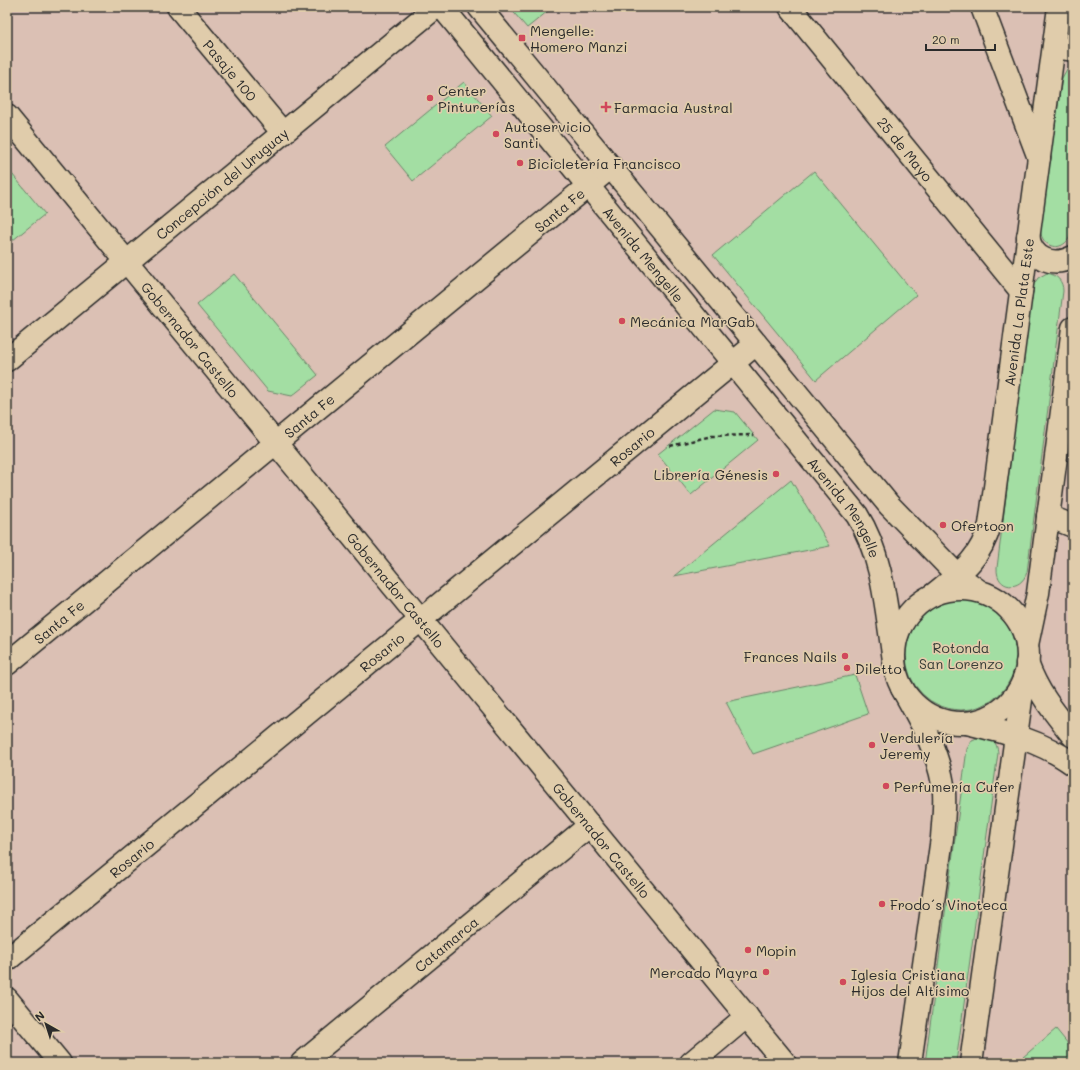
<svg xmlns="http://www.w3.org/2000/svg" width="1080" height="1070" viewBox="0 0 1080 1070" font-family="Mali,sans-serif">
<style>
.green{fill:#a3dea3;stroke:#678467}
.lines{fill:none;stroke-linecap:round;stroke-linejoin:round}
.minor-casing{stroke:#2b2b2b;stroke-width:25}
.tertiary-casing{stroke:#2b2b2b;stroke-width:25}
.secondary-casing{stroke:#2b2b2b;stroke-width:25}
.primary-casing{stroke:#2b2b2b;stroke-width:25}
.path{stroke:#2b2b2b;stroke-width:2.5;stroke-dasharray:4 3;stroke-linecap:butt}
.minor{stroke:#e0ccab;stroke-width:22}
.tertiary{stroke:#e0ccab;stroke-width:22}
.secondary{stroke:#e0ccab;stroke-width:22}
.primary{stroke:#e0ccab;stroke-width:22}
.poi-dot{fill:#d1495b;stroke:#e0ccab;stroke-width:1.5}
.labels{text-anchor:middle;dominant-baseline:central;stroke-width:3.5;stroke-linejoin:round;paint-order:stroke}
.poi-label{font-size:14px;fill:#2b2b2b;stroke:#e0ccab;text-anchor:start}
.street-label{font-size:14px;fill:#2b2b2b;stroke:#e0ccab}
.park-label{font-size:14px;fill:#373d37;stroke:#e0ccab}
</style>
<rect width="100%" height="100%" fill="#dbc0b4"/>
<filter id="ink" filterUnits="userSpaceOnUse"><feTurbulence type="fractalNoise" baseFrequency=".025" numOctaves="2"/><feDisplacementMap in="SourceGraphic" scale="8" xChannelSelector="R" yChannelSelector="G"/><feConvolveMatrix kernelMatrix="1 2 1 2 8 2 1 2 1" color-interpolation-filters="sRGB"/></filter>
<g filter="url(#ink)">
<path class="green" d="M509,7H553L527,28Z
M1073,66V215C1072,222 1072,234 1068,240C1057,254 1040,244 1040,228L1062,78L1067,69Z
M464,82L492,116L413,181L385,147Z
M814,171L916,295L816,380L713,255Z
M12,174L45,214L7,245V178Z
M1047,273C1057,275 1063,281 1063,291L1027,572C1021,592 996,590 997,568L1032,287L1038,278Z
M234,274L318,375L292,396L268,391L197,305Z
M714,409L735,412L758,440L691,495L658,454Z
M791,480L830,546L674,576Z
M906 655a55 55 0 1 1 110 0a55 55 0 1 1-110 0Z
M855,675L868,714L753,754L726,702Z
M982,736C992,739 997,741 998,753L956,1063H925L967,749L972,740Z
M1056,1029L1073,1050V1061L1071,1063H1016Z"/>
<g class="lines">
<g class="minor-casing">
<g id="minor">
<path id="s1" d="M178,7L283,133"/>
<path id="s2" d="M790,7L1021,291"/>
<path d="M982,7L1039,158"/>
<path id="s3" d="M7,116L785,1063"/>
<path d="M1048,516L1073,526"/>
<path id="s4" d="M7,664L611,167"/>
<path id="s5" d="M7,960L756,344"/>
<path id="s6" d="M302,1063L590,825"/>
<path d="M691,1063L747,1016"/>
</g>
</g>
<g class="tertiary-casing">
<g id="tertiary">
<path id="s7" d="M7,360L436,7"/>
<path d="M7,999L60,1063"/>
</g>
</g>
<g class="secondary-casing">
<g id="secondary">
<path d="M1054,47L1073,50"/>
<path d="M1028,236C1032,260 1053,267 1073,257"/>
<path id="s8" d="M933,595C960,573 980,560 990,525L1059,7"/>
<path d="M1027,645L1038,593L1073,328"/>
<path d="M902,688C920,720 940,754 944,792C945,807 943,823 942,838L910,1063"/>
<path d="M971,1063L1024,678"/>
</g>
</g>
<g class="primary-casing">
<g id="primary">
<path id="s9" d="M442,7L857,515C884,558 886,611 894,660"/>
<path d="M479,7L889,505L957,575L979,591"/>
<circle cx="961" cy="656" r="67"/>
<path d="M1027,663C1038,693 1053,711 1073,736"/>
<path d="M967,723C1005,732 1042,741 1073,764"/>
</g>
</g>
<path class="path" d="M670,446L712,436L754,435"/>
<use href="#minor" class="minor"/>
<use href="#tertiary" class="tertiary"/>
<use href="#secondary" class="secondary"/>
<use href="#primary" class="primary"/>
</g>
</g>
<g class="poi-dot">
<rect x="518" y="34" width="8" height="8" rx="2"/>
<circle cx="430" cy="98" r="4"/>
<path d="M604 101h4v4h4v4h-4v4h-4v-4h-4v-4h4z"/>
<circle cx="496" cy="134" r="4"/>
<circle cx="520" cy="163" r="4"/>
<circle cx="622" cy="321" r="4"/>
<circle cx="776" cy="474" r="4"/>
<circle cx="943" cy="525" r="4"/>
<circle cx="845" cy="656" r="4"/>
<circle cx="847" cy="668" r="4"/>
<circle cx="872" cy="745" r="4"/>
<circle cx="886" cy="786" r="4"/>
<circle cx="882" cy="904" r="4"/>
<circle cx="748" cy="950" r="4"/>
<circle cx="766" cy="972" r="4"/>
<circle cx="843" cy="982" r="4"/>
</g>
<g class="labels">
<g class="poi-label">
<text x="530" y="30">Mengelle:<tspan x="530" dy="16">Homero Manzi</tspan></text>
<text x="438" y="90">Center<tspan x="438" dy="16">Pinturerías</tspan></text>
<text x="614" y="107">Farmacia Austral</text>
<text x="504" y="126">Autoservicio<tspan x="504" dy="16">Santi</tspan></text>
<text x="528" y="163">Bicicletería Francisco</text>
<text x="630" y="321">Mecánica MarGab</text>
<text x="768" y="474" text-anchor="end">Librería Génesis</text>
<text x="951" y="525">Ofertoon</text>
<text x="837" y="656" text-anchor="end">Frances Nails</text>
<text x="855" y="668">Diletto</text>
<text x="880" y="737">Verdulería<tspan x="880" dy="16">Jeremy</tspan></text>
<text x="894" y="786">Perfumería Cufer</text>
<text x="890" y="904">Frodo´s Vinoteca</text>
<text x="756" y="950">Mopin</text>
<text x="758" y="972" text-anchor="end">Mercado Mayra</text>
<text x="851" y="974">Iglesia Cristiana<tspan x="851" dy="16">Hijos del Altísimo</tspan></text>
</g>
<g class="street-label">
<text stroke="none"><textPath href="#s1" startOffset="82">Pasaje 100</textPath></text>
<text stroke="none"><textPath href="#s2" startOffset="183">25 de Mayo</textPath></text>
<text stroke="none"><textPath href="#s7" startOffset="278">Concepción del Uruguay</textPath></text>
<text stroke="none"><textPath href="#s4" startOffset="715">Santa Fe</textPath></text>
<text stroke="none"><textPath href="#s9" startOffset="319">Avenida Mengelle</textPath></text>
<text stroke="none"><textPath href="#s8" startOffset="307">Avenida La Plata Este</textPath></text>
<text stroke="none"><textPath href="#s3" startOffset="289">Gobernador Castello</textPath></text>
<text stroke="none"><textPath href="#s4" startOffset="391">Santa Fe</textPath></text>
<text stroke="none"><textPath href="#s5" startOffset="809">Rosario</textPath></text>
<text stroke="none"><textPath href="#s9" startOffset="643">Avenida Mengelle</textPath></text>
<text stroke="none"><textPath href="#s3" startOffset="613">Gobernador Castello</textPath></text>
<text stroke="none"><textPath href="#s4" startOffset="67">Santa Fe</textPath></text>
<text stroke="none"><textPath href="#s5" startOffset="485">Rosario</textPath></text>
<text stroke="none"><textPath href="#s3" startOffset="937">Gobernador Castello</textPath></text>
<text stroke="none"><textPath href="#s5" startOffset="161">Rosario</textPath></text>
<text stroke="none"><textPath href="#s6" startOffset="187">Catamarca</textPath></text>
</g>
<g class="park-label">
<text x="961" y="647">Rotonda<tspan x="961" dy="16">San Lorenzo</tspan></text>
</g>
</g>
<rect width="1080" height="1070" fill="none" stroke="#e0ccab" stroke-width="24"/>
<rect x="12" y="12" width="1056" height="1046" fill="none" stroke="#2b2b2b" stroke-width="1.5" filter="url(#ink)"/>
<g transform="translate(46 1024) rotate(321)" stroke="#e0ccab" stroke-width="3" paint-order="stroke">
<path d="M0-3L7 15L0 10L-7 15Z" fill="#2b2b2b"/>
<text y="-6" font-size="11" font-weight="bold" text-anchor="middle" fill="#2b2b2b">N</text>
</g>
<path d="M926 44v6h69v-6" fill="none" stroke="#2b2b2b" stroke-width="2"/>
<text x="932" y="44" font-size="12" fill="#2b2b2b" stroke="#e0ccab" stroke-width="3" paint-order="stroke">20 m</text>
</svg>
